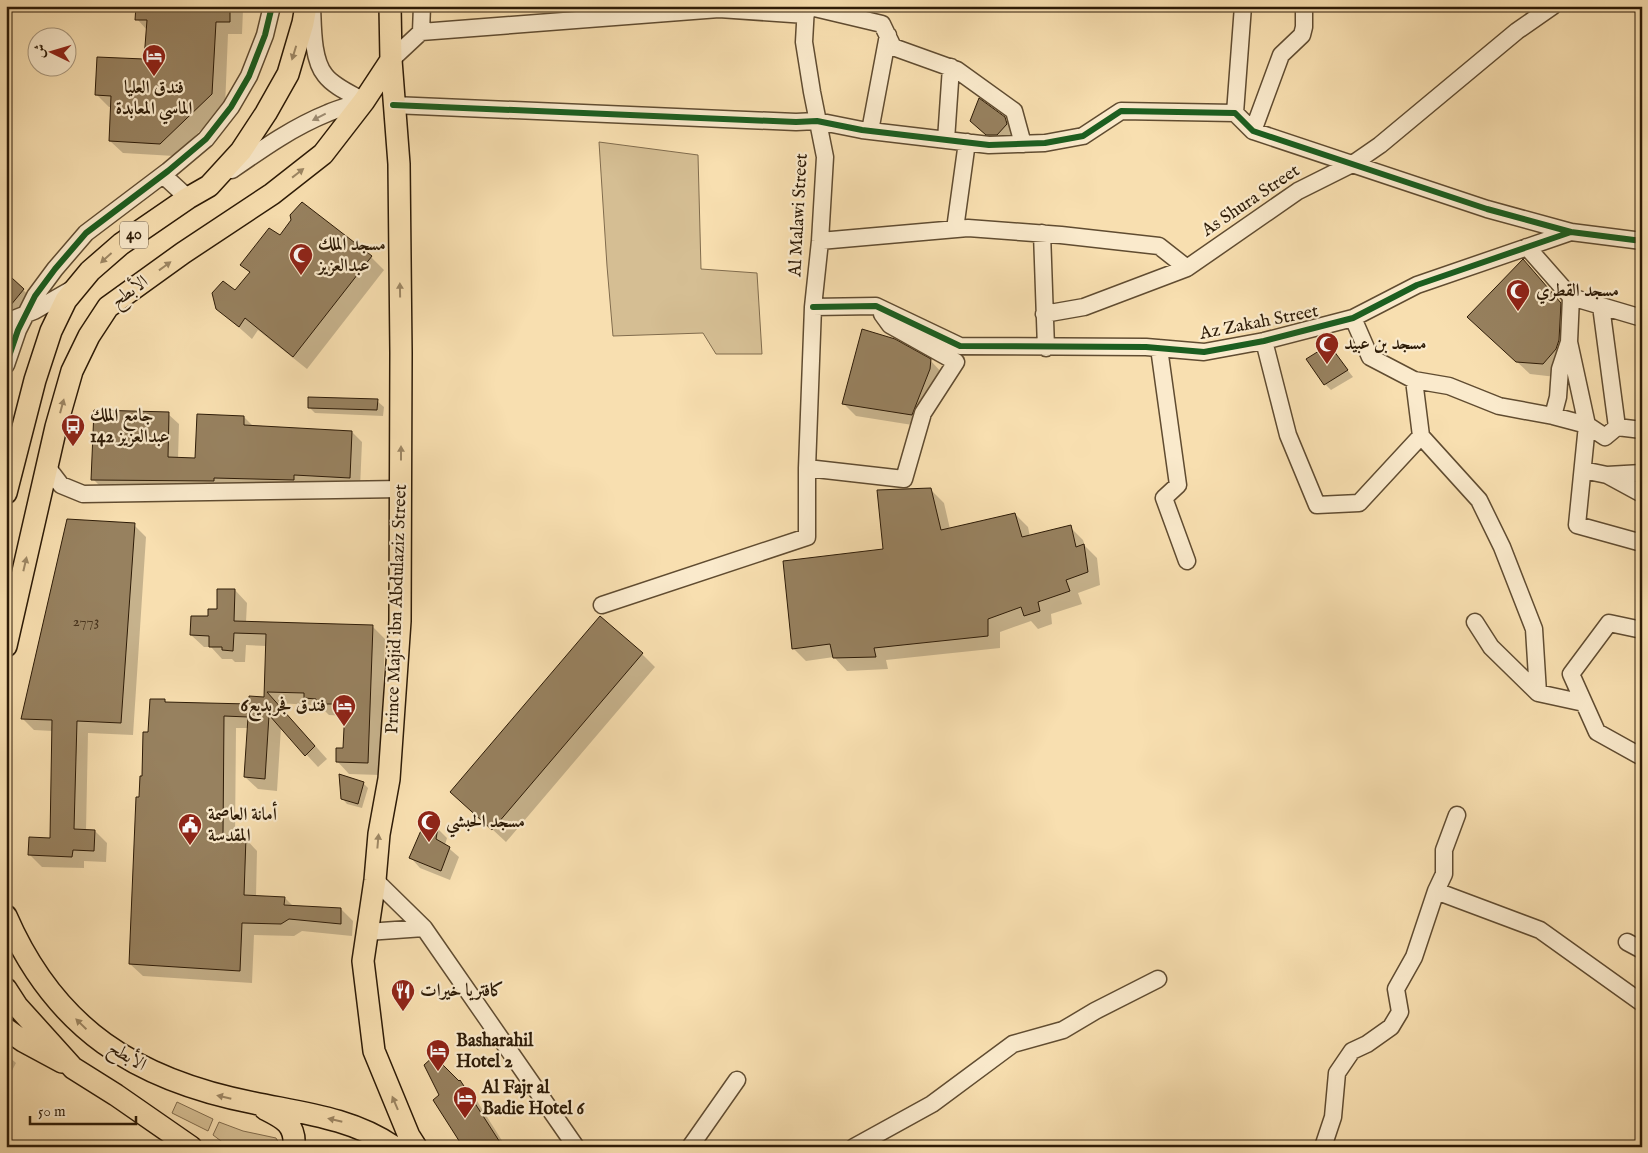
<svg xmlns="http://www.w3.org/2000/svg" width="1648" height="1153" viewBox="0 0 1648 1153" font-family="'IM FELL English',Amiri,serif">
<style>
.green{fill:#d5be93;stroke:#816c4d}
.shadow{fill:#0003}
.building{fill:#97815f;stroke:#2d1b07}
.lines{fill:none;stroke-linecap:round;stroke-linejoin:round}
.minor-casing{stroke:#604c31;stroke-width:19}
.major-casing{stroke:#2d1b07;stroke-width:24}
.minor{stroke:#faeacc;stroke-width:16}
.major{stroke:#f8dfb0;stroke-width:21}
.cycleway-casing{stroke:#faeacc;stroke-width:9}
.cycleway{stroke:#1b5e20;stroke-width:6}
.oneway{fill:#9d8764}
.oneway2{fill:#9e8d73}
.labels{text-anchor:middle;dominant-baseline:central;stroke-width:4.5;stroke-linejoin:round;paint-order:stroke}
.number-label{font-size:15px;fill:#48341d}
.shield{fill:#faeacc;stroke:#6a5942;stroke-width:1}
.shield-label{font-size:16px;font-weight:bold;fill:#2d1b07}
.poi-label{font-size:18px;font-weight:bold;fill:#2d1b07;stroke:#faeacc;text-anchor:start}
.street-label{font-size:18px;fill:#2d1b07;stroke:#faeacc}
</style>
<rect width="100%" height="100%" fill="#f8dfb0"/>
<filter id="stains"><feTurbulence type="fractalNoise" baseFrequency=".004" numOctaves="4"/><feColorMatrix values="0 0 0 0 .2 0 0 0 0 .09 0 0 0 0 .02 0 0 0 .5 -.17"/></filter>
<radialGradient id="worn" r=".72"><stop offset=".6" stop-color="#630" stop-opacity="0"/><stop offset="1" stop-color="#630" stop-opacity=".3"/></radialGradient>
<path class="green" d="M599,142L698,155L701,269L757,273L762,354H716L703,333L613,336L607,266Z
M177,1102L213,1119L208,1131L172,1113Z
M219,1122L243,1131L276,1138L281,1147H229L213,1135Z"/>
<path class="shadow" d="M137,6H239L243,10L242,34H228L225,107L174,156L123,153L110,141L112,107H109L96,94L146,61L147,30L137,19Z
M1004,118L1014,128L1016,134L1007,144H997L981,131Z
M302,204L371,257L384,270L307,369L258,330L252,339L217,308L236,291L250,273L242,265L281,236Z
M1523,260L1573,317L1556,377L1530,374L1482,329Z
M6,287L23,290L33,299L6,324Z
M1331,349L1353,377L1331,390L1325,384L1329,350Z
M930,360L943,374L925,427L856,416L843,403Z
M377,401L384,407L383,416L315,413L309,407Z
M168,414L179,424L178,459H196L244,417L254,427L352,432L362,442L360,488L103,489L93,479Z
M931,490L944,503L950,529L1015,514L1028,527L1030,537L1070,527L1083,540L1085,546L1097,558L1100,585L1078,593L1082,604L1051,614L1052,624L1038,629L1031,621L1000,632V648L886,660L888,669L847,671L834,657L806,661L793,648L885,550Z
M134,525L146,537L133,735L88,733L86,831H95L107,843L106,862L84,861V868L42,867L30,855L51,839L53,731L34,730L22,718Z
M235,590L247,603L246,622L372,626L385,639L380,775L349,774L337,761L345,749L346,716L329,715L324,710H317L312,705L277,703L327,759L318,767L281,727L277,791L258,789L245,777L249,728H236L235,838H245L257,851L256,897L285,898L293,906L341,909L353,921L352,936L302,931L294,936L254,935L252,983L143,976L130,964L140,798L149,733L165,701L167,703L250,706L266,698L267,646L246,645L245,662H235L232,659H222L211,647H204L191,635L218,610Z
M642,654L655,667L506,842L452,792Z
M363,783L368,788L362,808L347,804L342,798Z
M437,828L447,838L445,845L459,857L450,880L420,868L411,858Z
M6,1054L16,1063L6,1082Z
M460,1081L472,1093L506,1147H464L459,1082Z"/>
<path class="building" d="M136,6H230V22H216L212,94L160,144L109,141L111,96L95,95L97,57L144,59L147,20H135Z
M979,98L1005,117L1007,124L997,135H986L970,121Z
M302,202L372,256L293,357L245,318L239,327L216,309L212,293L223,281L235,290L250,272L240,265L269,228L280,235L291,220L290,215Z
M1523,259L1561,303L1559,340L1556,349L1543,364L1516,362L1467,317Z
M12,278L24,289L6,311V285Z
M862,329L895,339L931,359L930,369L912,415L842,404Z
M1327,346L1328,349L1331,347L1348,370L1324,385L1306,359Z
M308,397L378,399L377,410L308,408Z
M94,410L169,412L168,457L195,458L197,414L244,416V425L352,431L350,478L294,475V480L214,478V481L91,480Z
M931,488L941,530L1015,513L1022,537L1071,525L1076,547L1084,544L1088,572L1066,580L1070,591L1038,602L1040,611L1024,616L1021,607L988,619V636L874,648L876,657L833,658L830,644L792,649L783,561L883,549L877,490Z
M67,519L135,523L121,723L77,721L74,829L95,830L94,851L73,850L72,857L28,855L29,837L50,838L52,720L21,719Z
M217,589H235L234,621L373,625L368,763L336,762V748H343L345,708H338L339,704H315L316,699L304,698V693L267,692L315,746L305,756L269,715L265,779L244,777L248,717L224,716L223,836L246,837L244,895L285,897L284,905L341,908V924L289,919L281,924L242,923L240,971L129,964L136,797H139L140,776H142L143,732H148L150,699H165V702L249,704V696L264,697L266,634L234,633L233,651L222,650V647H209V636L190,635L191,616H208V609H217Z
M600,616L643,653L492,830L450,792Z
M339,774L364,782L358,804L341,799Z
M426,819L438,827L436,839L450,847L441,871L409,858Z
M434,1056L459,1081L460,1080L503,1147H463L433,1100L439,1095L424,1065Z"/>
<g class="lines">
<g class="minor-casing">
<path id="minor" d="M312,6C313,26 312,59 325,75C334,87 352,94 364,101
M806,6L804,42L812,92L825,157L820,241L813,307L807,468L904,479L923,413L956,362L890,325L882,314
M806,6L882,24L893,47L957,70L1014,111L1023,144
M421,32L719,9L806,15
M391,60L421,32L422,6
M393,105L796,122L817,121L862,130L989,145L1045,143L1083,136L1121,111L1235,113L1253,131L1487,209L1571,232
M1235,113L1243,6
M870,131L888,35
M1253,131L1281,55L1302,35L1304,27V6
M946,140L951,67
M232,170C262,149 293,127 328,113C339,108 352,105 364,101
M163,175L188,198
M955,229L967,142
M1042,233L1046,348
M820,241L968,228L1061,235L1159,246L1187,268
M1527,247L1571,297L1642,318
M1601,306L1617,427
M813,307L876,306L960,346L1146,347L1204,352L1264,341L1353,318L1417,285L1571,232L1642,241
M1044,314L1084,307L1187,268L1298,191L1354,163L1380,145L1517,31L1553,6
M1353,318L1370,357L1414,380L1421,436L1479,500L1502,547L1534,629L1538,693
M6,322L34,311L74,288
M1264,341L1288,435L1317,505L1359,503L1421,436
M1569,342L1587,425L1577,525L1642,543
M1159,348L1178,485L1164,498L1187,561
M6,365L18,330L35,296L55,269L86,233L168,171L206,139L231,107L249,76L265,35L272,6
M1414,380L1449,386L1499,406L1553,416L1587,425L1605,437L1617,427L1642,430
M1553,416L1558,397L1560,369L1569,342L1571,297
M48,468L61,485L83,494L401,489
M1583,470L1607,475L1642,494
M1607,475L1642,473
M602,605L807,537V468
M1475,622L1491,647L1538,693L1584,703
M1642,630L1609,623L1571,674L1597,732L1642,757
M375,880L424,928L576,1147
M1436,891L1540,930L1642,1003
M367,932L424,928
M1627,942L1642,950
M690,1147L737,1080
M854,1147L932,1104L1013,1044L1063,1030L1095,1011L1158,979
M1323,1147L1333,1117L1337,1073L1352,1051L1367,1044L1391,1027L1400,1012L1396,989L1414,957L1436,891L1444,874V850L1457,815"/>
</g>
<g class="major-casing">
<path id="major" d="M390,6L391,60L399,164L401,353L400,621L389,779L379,834L375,880L363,961L374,1051L409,1136L416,1147
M6,493L35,380L51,331L66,300L90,271L121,244L188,198L209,186L241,151L266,113L288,74L303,23L306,6
M6,646L56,427L72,371L89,336L108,307L183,253L272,194L323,154L364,101L391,60
M6,916C55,1029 136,1080 254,1103C302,1113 352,1118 394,1147
M6,989L17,1006L73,1068L116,1095L191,1147
M6,1029L23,1041L62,1062
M265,1109C283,1118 296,1124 294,1147"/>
</g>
<use href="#minor" class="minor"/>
<use href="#major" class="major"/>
<g class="cycleway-casing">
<path id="cycleway" d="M393,105L796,122L817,121L862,130L989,145L1045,143L1083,136L1121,111L1235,113L1253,131L1487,209L1571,232
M813,307L876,306L960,346L1146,347L1204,352L1264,341L1353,318L1417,285L1571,232L1642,241
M6,365L18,330L35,296L55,269L86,233L168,171L206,139L231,107L249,76L265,35L272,6"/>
</g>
<use href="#cycleway" class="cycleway"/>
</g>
<defs><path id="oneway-solid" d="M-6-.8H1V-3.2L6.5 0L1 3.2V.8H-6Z" transform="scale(1.25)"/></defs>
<g class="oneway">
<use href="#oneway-solid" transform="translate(294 53) rotate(107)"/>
<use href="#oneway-solid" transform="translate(298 173) rotate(-38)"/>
<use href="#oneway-solid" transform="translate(106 258) rotate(138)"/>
<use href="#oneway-solid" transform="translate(165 266) rotate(-36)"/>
<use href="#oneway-solid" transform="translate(400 290) rotate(-91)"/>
<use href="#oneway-solid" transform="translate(62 406) rotate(-75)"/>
<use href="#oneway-solid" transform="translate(401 453) rotate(-90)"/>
<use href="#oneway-solid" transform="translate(25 564) rotate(-77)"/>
<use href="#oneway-solid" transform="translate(378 841) rotate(-85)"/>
<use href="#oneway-solid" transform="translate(81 1024) rotate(-136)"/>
<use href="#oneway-solid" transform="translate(224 1097) rotate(-167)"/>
<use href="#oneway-solid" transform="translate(395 1103) rotate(-113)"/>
<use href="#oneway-solid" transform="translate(335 1120) rotate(-167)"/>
</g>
<use class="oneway2" href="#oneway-solid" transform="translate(319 117) rotate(153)"/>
<defs>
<g id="hotel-pin" transform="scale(1.25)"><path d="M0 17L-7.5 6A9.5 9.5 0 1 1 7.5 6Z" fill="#8f2418" stroke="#faeacc"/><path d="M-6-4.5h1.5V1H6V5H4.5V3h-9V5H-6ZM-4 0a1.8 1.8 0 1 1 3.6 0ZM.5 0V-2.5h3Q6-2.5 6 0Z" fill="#fff"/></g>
<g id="mosque-pin" transform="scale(1.25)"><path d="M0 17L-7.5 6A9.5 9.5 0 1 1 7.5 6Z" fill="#8f2418" stroke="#faeacc"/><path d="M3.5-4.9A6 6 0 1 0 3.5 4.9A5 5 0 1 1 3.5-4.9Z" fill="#fff"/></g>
<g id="bus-pin" transform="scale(1.25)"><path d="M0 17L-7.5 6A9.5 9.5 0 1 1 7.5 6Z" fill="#8f2418" stroke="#faeacc"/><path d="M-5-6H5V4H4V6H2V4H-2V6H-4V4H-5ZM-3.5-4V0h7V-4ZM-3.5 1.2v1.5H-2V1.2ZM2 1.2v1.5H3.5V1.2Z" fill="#fff"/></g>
<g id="civic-pin" transform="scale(1.25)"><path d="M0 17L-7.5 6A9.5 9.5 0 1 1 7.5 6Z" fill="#8f2418" stroke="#faeacc"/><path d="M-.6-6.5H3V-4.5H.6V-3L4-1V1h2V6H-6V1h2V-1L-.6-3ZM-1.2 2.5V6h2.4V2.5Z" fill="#fff"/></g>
<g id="restaurant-pin" transform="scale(1.25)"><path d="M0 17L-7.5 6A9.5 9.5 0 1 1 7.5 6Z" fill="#8f2418" stroke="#faeacc"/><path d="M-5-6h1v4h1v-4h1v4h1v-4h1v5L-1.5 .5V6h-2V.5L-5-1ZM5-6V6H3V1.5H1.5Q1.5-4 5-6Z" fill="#fff"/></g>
</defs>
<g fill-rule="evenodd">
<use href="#hotel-pin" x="154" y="56"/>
<use href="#mosque-pin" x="301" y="255"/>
<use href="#mosque-pin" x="1518" y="291"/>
<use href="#mosque-pin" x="1327" y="344"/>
<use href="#bus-pin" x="73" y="426"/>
<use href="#hotel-pin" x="344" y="706"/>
<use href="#mosque-pin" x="429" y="822"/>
<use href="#civic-pin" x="190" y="825"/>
<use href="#restaurant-pin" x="403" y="991"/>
<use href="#hotel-pin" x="438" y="1051"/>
<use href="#hotel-pin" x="465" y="1098"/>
</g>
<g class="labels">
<g class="number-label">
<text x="86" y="621">2773</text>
</g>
<rect class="shield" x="120" y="221.5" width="28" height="27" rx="4"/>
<g class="shield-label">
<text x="134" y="235">40</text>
</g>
<g class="poi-label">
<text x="154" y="88" text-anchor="middle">فندق العليا<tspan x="154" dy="21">الماسي المعابدة</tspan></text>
<text x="318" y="245">مسجد الملك<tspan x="318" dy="21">عبدالعزيز</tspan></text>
<text x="1536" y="291">مسجد القطري</text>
<text x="1344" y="344">مسجد بن عبيد</text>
<text x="90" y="416">جامع الملك<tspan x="90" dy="21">عبدالعزيز 142</tspan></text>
<text x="326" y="706" text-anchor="end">فندق فجربديع6</text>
<text x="208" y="815">أمانة العاصمة<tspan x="208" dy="21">المقدسة</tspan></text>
<text x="446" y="822">مسجد الحبشي</text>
<text x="420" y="991">كافتريا خيرات</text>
<text x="456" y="1041">Basharahil<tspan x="456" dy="21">Hotel 2</tspan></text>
<text x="482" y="1088">Al Fajr al<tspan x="482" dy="21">Badie Hotel 6</tspan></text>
</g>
<g class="street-label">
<text transform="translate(1251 201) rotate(-34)">As Shura Street</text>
<text transform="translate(799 215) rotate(-87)">Al Malawi Street</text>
<text transform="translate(130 292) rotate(-36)">الأبطح</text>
<text transform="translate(1259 323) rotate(-11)">Az Zakah Street</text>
<text transform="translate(397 609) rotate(-88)">Prince Majid ibn Abdulaziz Street</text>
<text transform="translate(127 1057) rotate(30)">الأبطح</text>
</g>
</g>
<rect width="1648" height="1153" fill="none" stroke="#f8dfb0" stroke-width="25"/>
<rect x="8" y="8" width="1633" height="1138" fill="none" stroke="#2d1b07" stroke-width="2.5"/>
<rect x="12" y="12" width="1623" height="1128" fill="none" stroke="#2d1b07"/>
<g transform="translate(52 52) rotate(275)"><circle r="24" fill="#faeacc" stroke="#a8977d"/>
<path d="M0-4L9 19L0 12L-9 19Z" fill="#8f2418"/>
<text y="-8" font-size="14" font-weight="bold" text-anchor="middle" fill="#2d1b07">ش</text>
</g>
<path d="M30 1116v8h106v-8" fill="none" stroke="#2d1b07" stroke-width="2.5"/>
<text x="38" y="1116" font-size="15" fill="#2d1b07" stroke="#faeacc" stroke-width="4" paint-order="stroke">50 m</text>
<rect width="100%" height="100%" filter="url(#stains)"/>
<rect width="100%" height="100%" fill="url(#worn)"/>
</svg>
